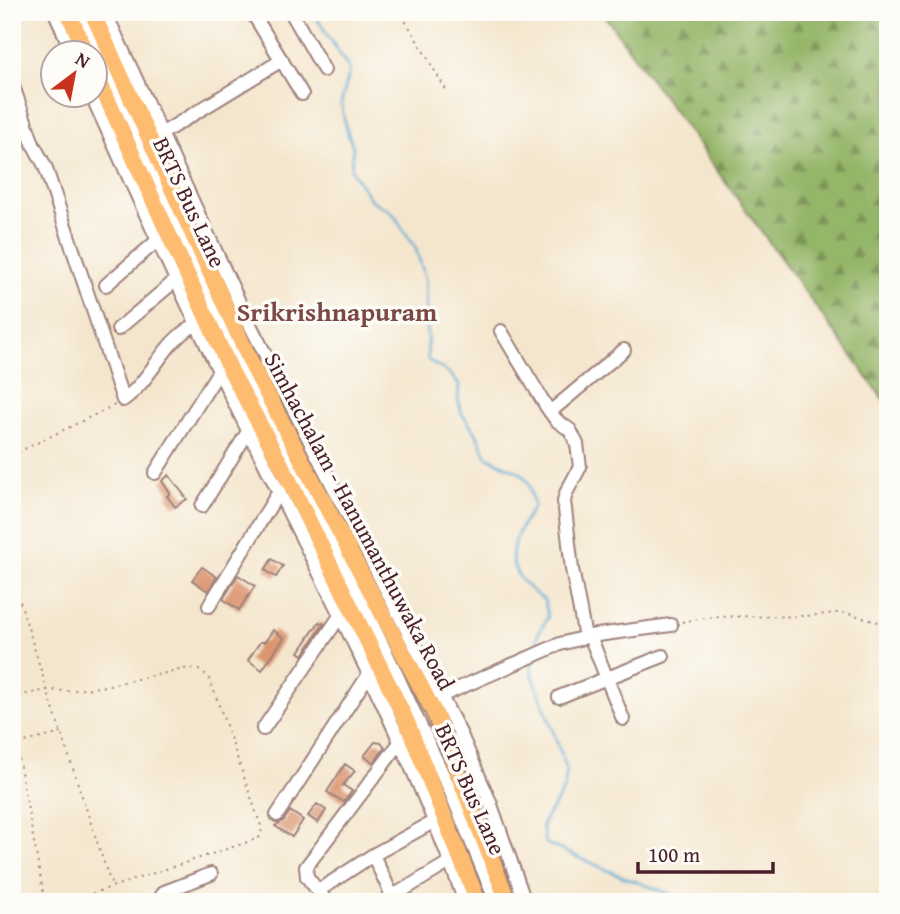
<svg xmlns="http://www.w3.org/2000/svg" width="900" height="914" viewBox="0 0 900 914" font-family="'Gentium Book Plus',serif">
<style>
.forest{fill:url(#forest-firs);stroke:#6f6a4a;stroke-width:2}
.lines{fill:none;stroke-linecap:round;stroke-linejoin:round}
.stream{stroke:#58a8d2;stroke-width:2.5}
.building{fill:#db956f}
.minor-casing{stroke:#9f827c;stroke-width:16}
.major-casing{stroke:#9f827c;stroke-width:19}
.path{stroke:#9f827c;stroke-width:2;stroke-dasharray:2 5;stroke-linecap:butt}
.minor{stroke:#fff;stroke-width:12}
.major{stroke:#fdbc6f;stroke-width:16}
.labels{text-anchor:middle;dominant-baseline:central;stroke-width:7;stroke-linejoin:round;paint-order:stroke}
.street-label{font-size:23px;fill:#4a1f2b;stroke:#fdfcf7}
.quarter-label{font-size:26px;font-weight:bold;fill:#7d4843;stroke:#fdfcf7}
</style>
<defs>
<pattern id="forest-firs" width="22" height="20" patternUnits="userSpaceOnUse" patternTransform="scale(1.75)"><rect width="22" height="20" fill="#94b669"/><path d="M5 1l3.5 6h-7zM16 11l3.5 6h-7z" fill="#7b9357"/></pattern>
</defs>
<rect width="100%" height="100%" fill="#fdfcf7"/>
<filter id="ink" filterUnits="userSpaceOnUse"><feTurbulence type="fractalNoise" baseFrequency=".0143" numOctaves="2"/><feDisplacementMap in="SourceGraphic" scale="14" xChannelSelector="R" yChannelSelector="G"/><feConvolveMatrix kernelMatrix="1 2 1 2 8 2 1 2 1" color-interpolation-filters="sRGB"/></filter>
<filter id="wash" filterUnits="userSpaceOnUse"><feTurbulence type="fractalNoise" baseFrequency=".00686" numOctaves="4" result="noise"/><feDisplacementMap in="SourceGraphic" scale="28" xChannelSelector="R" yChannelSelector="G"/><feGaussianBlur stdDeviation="1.57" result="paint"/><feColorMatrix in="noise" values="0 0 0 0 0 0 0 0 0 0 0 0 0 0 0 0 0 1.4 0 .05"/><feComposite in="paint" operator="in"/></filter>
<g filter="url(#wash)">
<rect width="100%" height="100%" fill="#f4e6cd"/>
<path class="forest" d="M602,12H888V406Z"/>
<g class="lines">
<path class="stream" d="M313,12L350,70L341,103L346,128L353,147L351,170L371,200L392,212L416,249L425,278L428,360L450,374L459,385L458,400L462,414L476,433L487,457L521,473L529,484L534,506C507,548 500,569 544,600L548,617L538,634L535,650
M533,660L531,670L567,770L564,789L542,825L545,843L626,878L670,894L682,902"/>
</g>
<g id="blocks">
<path class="building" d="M169,475L187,499L175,507L167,496L170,493L162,481Z
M272,559L283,566L276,577L265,570Z
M202,567L217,577L208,591L192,580Z
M238,575L255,586L239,610L223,599Z
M319,622L324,624L303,655L299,652Z
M273,630L284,638L262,670L248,660L260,642H265Z
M375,742L381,743L385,747L374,763L364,756Z
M345,764L355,771L343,785L352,791L344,802L327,792Z
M317,804L326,810L318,823L308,816Z
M290,811L303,820L292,837L275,826L284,820Z"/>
</g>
</g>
<g filter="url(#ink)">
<use href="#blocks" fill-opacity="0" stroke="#9f827c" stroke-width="2"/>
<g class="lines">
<g class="minor-casing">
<path id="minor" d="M55,12L72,52
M81,12L237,356L311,499L394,669L450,790L496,902
M105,12L246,317L461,735L490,802L525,902
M252,12L302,94
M291,12L324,70
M12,83L33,144L45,166L123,400C152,380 164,339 196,325
M91,94C138,197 184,300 234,402C315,567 403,728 465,902
M161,134L282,60
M106,285L158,240
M118,329L176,280
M501,331L546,406L556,420L570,430L577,444L580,467L566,493L564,501L572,569L585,637
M550,412L624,350
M155,473L219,371
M202,506L249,430
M209,606L280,490
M590,636L623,719
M441,696L560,644L590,636L671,625
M559,697L663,656
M263,729L340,616
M277,815L369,674
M373,855L395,902
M318,891L373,855L435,821
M158,902L164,892L211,874
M327,902L307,877L306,867L401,741
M383,902L450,862"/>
</g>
<g class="major-casing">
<path id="major" d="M68,12L86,52
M92,12L252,365L435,714L508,902
M94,70L231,371L285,472L406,720L478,902"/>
</g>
<path class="path" d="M395,12L407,23L446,90
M12,455L115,405
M12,575L47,690L112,887
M682,622C722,613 762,618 802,616C815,616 828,613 840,613C857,612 871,625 888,621
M12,697L47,690L67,691L100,687L189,668C203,669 209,676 213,688L262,829L260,837L251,841L66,902
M12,745L62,733
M16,745L45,902"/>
<use href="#minor" class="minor"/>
<use href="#major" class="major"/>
</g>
</g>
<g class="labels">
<g class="street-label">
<text transform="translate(190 202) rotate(65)">BRTS Bus Lane</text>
<text transform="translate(360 521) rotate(62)">Simhachalam - Hanumanthuwaka Road</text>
<text transform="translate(471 789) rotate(66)">BRTS Bus Lane</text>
</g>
<g class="quarter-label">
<text x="337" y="311">Srikrishnapuram</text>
</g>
</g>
<rect width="900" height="914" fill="none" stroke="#fdfcf7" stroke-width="42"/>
<g transform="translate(74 74) rotate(32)"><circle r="33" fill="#fdfcf7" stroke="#b5a4a5" stroke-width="2"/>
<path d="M0-5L12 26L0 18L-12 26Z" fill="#c8321e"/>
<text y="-10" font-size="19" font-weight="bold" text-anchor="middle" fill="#4a1f2b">N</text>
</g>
<path d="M638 862v10h135v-10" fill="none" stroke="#4a1f2b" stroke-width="3.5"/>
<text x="648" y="862" font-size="21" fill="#4a1f2b" stroke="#fdfcf7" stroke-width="5" paint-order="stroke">100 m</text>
</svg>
